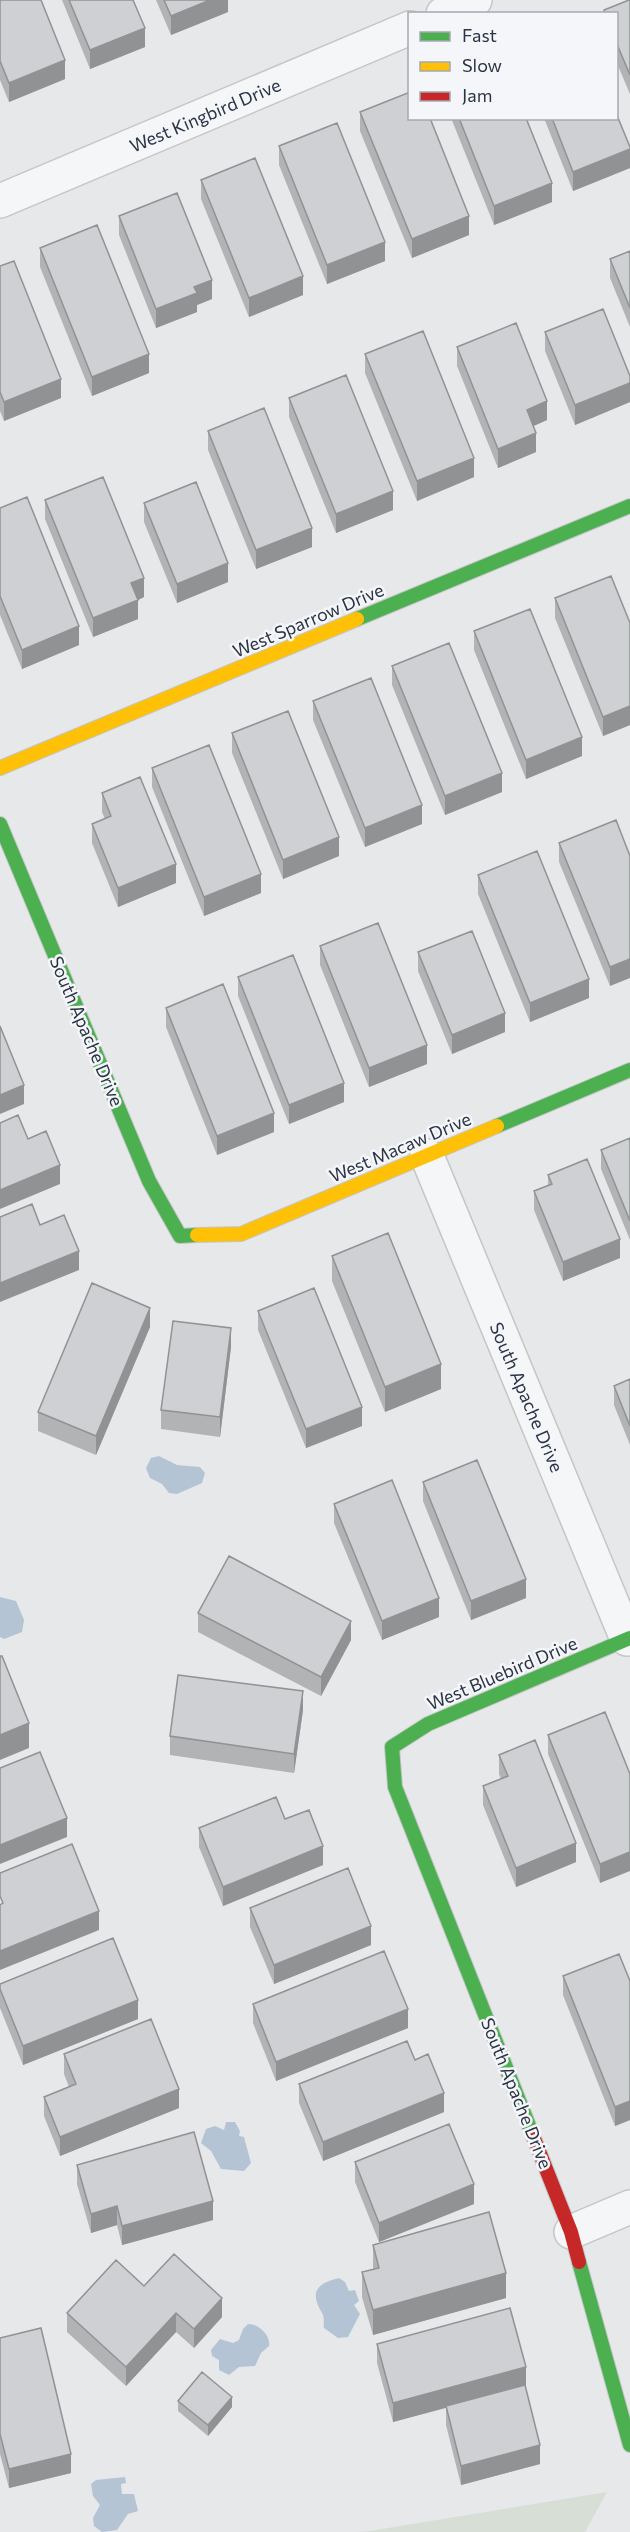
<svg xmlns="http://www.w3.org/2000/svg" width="630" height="2532" viewBox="0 0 630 2532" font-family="Commissioner,sans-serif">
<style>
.green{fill:#d6ded6}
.water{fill:#b4c4d5}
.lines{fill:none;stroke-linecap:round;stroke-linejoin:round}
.street-casing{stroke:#c4c6c8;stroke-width:36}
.fast-casing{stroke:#c4c6c8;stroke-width:16}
.slow-casing{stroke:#c4c6c8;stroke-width:16}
.jam-casing{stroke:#c4c6c8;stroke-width:16}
.street{stroke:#f5f6f7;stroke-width:33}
.fast{stroke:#4caf50;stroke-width:14}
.slow{stroke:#ffc107;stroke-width:14}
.jam{stroke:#c62828;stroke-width:14}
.wall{fill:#b1b3b5}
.shaded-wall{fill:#909294}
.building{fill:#ced0d3;stroke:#909294;stroke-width:1.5}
.labels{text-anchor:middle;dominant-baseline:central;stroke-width:5;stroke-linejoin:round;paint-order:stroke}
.street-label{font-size:18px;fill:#2b3445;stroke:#f4f6f9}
</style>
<rect width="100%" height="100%" fill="#e6e8ea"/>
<path class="green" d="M607,2492L585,2532H356L370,2531Z"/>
<path class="water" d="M159,1456L177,1465L200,1467L205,1473L202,1483L177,1494L169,1493L162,1484L150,1478L146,1468L151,1458Z
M0,1597L16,1601L24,1620L22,1632L4,1639L0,1637Z
M226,2122H235L240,2131L239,2136L244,2137L251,2163L244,2171L221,2169L211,2151L201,2143L206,2129L215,2126L224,2130Z
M339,2278L345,2282L349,2291L355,2290L359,2301L354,2305L360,2314L348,2337L338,2338L324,2328C323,2323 325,2317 322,2313C310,2293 315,2284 339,2278Z
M248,2324C259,2324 271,2336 269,2346L261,2353L255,2366L239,2367L229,2375L219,2370V2360L212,2356L211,2350L220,2339L233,2343L239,2340L243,2329Z
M125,2477L126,2483L121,2484L122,2494H134L138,2511L128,2514L117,2530L102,2532L94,2526L93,2518L100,2505L93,2496L91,2484L96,2480Z"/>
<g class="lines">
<g class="street-casing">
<path id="street" d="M443,14L475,0
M0,201L410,28
M427,1156L627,1639
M571,2232L630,2207"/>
</g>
<g class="fast-casing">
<path id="fast" d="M357,619L630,506
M0,824L149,1181L180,1236L197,1235
M497,1126L630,1070
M533,2136L395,1787L392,1747L428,1724L630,1638
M579,2262L630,2445"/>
</g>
<g class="slow-casing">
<path id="slow" d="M0,768L357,619
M197,1235L241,1234L497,1126"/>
</g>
<g class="jam-casing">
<path id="jam" d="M533,2136L571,2232L579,2262"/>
</g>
<use href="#street" class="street"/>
<use href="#fast" class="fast"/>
<use href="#slow" class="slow"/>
<use href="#jam" class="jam"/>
</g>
<path class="wall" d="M0,0L65,79L9,102L0,80Z
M62,0H133L145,47L90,69Z
M156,0H228V12L171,35Z
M630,0V94L616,61V14H604V10Z
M360,112L469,235L412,258L360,131Z
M451,118H526L552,202L494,225Z
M544,118H616L630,147V168L573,191Z
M279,146L385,261L327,284L279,165Z
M201,180L303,295L249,317L201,199Z
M119,216L212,299L197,305V312L156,328L119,235Z
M40,248L149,373L92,396L40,267Z
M630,251V327L610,278V259Z
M0,266L61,398L4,421L0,411Z
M545,332L630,376V402L575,425L545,351Z
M457,347L547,420L533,426L536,452L498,468L457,366Z
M365,354L474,477L417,501L365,373Z
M289,398L393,510L336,533L289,417Z
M208,431L312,547L256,569L208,450Z
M45,500L144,597L138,600V619L93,637L45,519Z
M144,503L228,582L177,603L144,522Z
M0,508L79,645L22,669L0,615Z
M555,598L630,623V725L603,736L555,618Z
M474,631L582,756L526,779L474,650Z
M392,666L502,792L445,815L392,685Z
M313,701L422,824L365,847L313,720Z
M232,733L339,856L283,879L232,753Z
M152,768L261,893L204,916L152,787Z
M102,793L176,883L118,907L92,843V824L105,819L102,812Z
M616,820L610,986L559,862V843Z
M478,875L589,998L530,1022L478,894Z
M320,946L427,1064L369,1087L320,965Z
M418,952L505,1032L452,1054L418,971Z
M238,977L344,1102L289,1124L238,996Z
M166,1008L274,1132L217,1155L166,1027Z
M630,1138V1240L601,1169V1150Z
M548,1175L620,1258L563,1281L534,1210V1191L548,1185Z
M332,1256L441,1389L385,1412L332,1281Z
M258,1311L362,1426L306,1448L258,1330Z
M150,1327L96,1455L38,1431V1412Z
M231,1347L220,1437L161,1429V1410Z
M630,1379V1445L614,1405V1386Z
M423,1482L526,1598L471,1620L423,1501Z
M334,1504L439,1617L382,1640L334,1523Z
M198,1613L351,1640L321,1696L198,1632Z
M303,1710L294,1773L170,1755V1736Z
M605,1712L600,1883L548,1754V1735Z
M499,1755L576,1862L516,1887L483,1805V1786L501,1779L499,1774Z
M285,1819L323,1865L223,1906L199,1847V1828Z
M250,1908L371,1945L274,1984L250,1927Z
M563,1976L630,1981V2120L615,2126L563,1995Z
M0,1984L138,2019L23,2065L0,2008Z
M253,2004L408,2028L276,2081L253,2023Z
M64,2054L179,2108L60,2156L44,2116V2097L69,2087L64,2074Z
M415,2060L444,2112L323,2161L299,2103V2084Z
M355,2162L474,2204L379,2242L355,2182Z
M77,2165L213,2220L122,2245L117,2225L91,2233L77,2184Z
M373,2245L506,2298L373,2335L362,2297V2272L373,2269Z
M144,2286L222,2317L194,2348L176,2332L126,2386L67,2332V2313Z
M0,2338L71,2473L9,2488L0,2454Z
M377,2344L526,2386L525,2387L540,2464L461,2485L446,2425V2408L393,2422L377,2363Z
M178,2401L232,2407L208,2436L178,2411Z"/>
<path class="shaded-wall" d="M210,0H228V12L171,35V16Z
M145,28V47L90,69V50Z
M65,60V79L9,102V83Z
M630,149V168L573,191V172Z
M552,183V202L494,225V206Z
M469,216V235L412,258V239Z
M385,242V261L327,284V265Z
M303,276V295L249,317V298Z
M212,280V299L197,305V312L156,328V309L194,287Z
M149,354V373L92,396V377Z
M61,379V398L4,421V402Z
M630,383V402L575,425V405Z
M547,401V420L527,429V410Z
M536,433V452L498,468V449Z
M474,458V477L417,501V481Z
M393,491V510L336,533V514Z
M312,528V547L256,569V550Z
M228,563V582L177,603V584Z
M144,578V597L138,600V619L93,637V618L131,583Z
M79,626V645L22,669V650Z
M630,706V725L603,736V717Z
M582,737V756L526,779V760Z
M502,773V792L445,815V796Z
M422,805V824L365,847V828Z
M339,837V856L283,879V860Z
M176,864V883L118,907V888Z
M261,874V893L204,916V897Z
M630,959V978L610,986V967Z
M589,979V998L530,1022V1003Z
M505,1013V1032L452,1054V1035Z
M427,1045V1064L369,1087V1068Z
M344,1083V1102L289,1124V1105Z
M24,1085V1104L0,1114V1095Z
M274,1113V1132L217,1155V1136Z
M60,1165V1184L0,1209V1190Z
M620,1239V1258L563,1281V1262Z
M79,1251V1270L0,1302V1283Z
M150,1308V1327L96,1455V1436Z
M231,1328V1347L220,1437V1417Z
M441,1364V1389L385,1412V1387Z
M362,1407V1426L306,1448V1429Z
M526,1579V1598L471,1620V1601Z
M439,1598V1617L382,1640V1621Z
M351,1621V1640L321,1696V1677Z
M303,1691V1710L294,1773V1754Z
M29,1723V1748L0,1760V1735Z
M67,1818V1837L0,1864V1845Z
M576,1843V1862L516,1887V1868Z
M323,1846V1865L223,1906V1887Z
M630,1852V1871L600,1883V1864Z
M99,1911V1930L0,1970V1951Z
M371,1926V1945L274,1984V1965Z
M138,2000V2019L23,2065V2046Z
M408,2009V2028L276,2081V2062Z
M179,2089V2108L60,2156V2137Z
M444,2093V2112L323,2161V2142Z
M630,2101V2120L615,2126V2107Z
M474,2184V2204L379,2242V2223Z
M213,2201V2220L122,2245V2226Z
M117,2206V2225L91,2233V2214Z
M506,2273V2298L373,2335V2310Z
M222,2298V2317L194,2348V2329Z
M176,2313V2332L126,2386V2367Z
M526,2367V2386L393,2422V2403Z
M232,2397V2407L208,2436V2425Z
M540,2445V2464L461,2485V2466Z
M71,2454V2473L9,2488V2469Z"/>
<path class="building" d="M0,0H41L65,60L9,83L0,61Z
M69,0H133L145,28L90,50Z
M164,0H210L171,16Z
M629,0H630V75L616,42V14H605L604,10Z
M410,92V118H430L469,216L412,239L360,112Z
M616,113L630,147V149L573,172L552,118H616Z
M459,118H526L552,183L494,206Z
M337,123L385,242L327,265L279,146Z
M255,158L303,276L249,298L201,180Z
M177,193L212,280L194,287L197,293L156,309L119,216Z
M97,225L149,354L92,377L40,248Z
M630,251V308L610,259Z
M14,261L61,379L4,402L0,392V266Z
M603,309L630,376V383L575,405L545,332Z
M516,323L547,401L527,410L536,433L498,449L457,347Z
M423,331L474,458L417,481L365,354Z
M346,375L393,491L336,514L289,398Z
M264,408L312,528L256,550L208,431Z
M103,477L144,578L131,583L138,600L93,618L45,500Z
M196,482L228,563L177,584L144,503Z
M27,497L79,626L22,650L0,596V508Z
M611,576L630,623V706L603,717L555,598Z
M530,609L582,737L526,760L474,631Z
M449,643L502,773L445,796L392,666Z
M371,678L422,805L365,828L313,701Z
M288,711L339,837L283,860L232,733Z
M209,745L261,874L204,897L152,768Z
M140,777L176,864L118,888L92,824L111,816L102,793Z
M616,820L630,856V959L610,967L559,843Z
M537,851L589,979L530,1003L478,875Z
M378,923L427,1045L369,1068L320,946Z
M472,931L505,1013L452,1035L418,952Z
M293,955L344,1083L289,1105L238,977Z
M223,984L274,1113L217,1136L166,1008Z
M0,1026L24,1085L0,1095Z
M18,1115L28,1139L46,1131L60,1165L0,1190V1123Z
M630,1138V1221L601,1150Z
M587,1159L620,1239L563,1262L534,1191L552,1184L548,1175Z
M32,1204L40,1225L64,1215L79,1251L0,1283V1217Z
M388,1233L441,1364L385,1387L332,1256Z
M92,1283L150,1308L96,1436L38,1412Z
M314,1288L362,1407L306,1429L258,1311Z
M173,1321L231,1328L220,1417L161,1410Z
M630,1379V1426L614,1386Z
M477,1460L526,1579L471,1601L423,1482Z
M392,1480L439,1598L382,1621L334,1504Z
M229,1556L351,1621L321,1677L198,1613Z
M0,1656H2L29,1723L0,1735Z
M178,1675L303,1691L294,1754L170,1736Z
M605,1712L630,1774V1852L600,1864L548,1735Z
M535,1740L576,1843L516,1868L483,1786L508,1776L499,1755Z
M40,1752L67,1818L0,1845V1768Z
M276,1797L285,1819L309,1810L323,1846L223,1887L199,1828Z
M72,1844L99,1911L0,1951V1905L3,1903L0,1896V1873Z
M348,1868L371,1926L274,1965L250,1908Z
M113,1938L138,2000L23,2046L0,1989V1984Z
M384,1951L408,2009L276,2062L253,2004Z
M619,1954L630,1981V2101L615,2107L563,1976Z
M151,2019L179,2089L60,2137L44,2097L76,2084L64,2054Z
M407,2041L415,2060L428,2054L444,2093L323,2142L299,2084Z
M449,2124L474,2184L379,2223L355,2162Z
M194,2132L213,2201L122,2226L117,2206L91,2214L77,2165Z
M489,2212L506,2273L373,2310L362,2272L379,2268L373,2245Z
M174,2254L222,2298L194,2329L176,2313L126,2367L67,2313L116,2260L144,2286Z
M510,2308L526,2367L393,2403L377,2344Z
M41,2328L71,2454L9,2469L0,2434V2338Z
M202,2372L232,2397L208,2425L178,2401Z
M525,2385L540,2445L461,2466L446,2406Z"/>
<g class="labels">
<g class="street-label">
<text transform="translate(205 115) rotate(-23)">West Kingbird Drive</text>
<text transform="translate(308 620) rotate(-23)">West Sparrow Drive</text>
<text transform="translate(87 1031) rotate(67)">South Apache Drive</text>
<text transform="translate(400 1147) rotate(-23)">West Macaw Drive</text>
<text transform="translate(527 1397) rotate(67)">South Apache Drive</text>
<text transform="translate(502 1673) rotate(-23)">West Bluebird Drive</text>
<text transform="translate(517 2093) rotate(68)">South Apache Drive</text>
</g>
</g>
<rect x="408" y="12" width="210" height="108" fill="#f4f6f9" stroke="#a4a8b1" stroke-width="1.5"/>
<rect x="420" y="32" width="30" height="9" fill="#4caf50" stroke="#a4a8b1" stroke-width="1.5"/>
<text x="462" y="42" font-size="18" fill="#2b3445">Fast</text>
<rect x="420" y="62" width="30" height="9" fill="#ffc107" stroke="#a4a8b1" stroke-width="1.5"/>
<text x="462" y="72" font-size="18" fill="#2b3445">Slow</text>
<rect x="420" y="92" width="30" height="9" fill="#c62828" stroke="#a4a8b1" stroke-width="1.5"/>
<text x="462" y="102" font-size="18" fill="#2b3445">Jam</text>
</svg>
